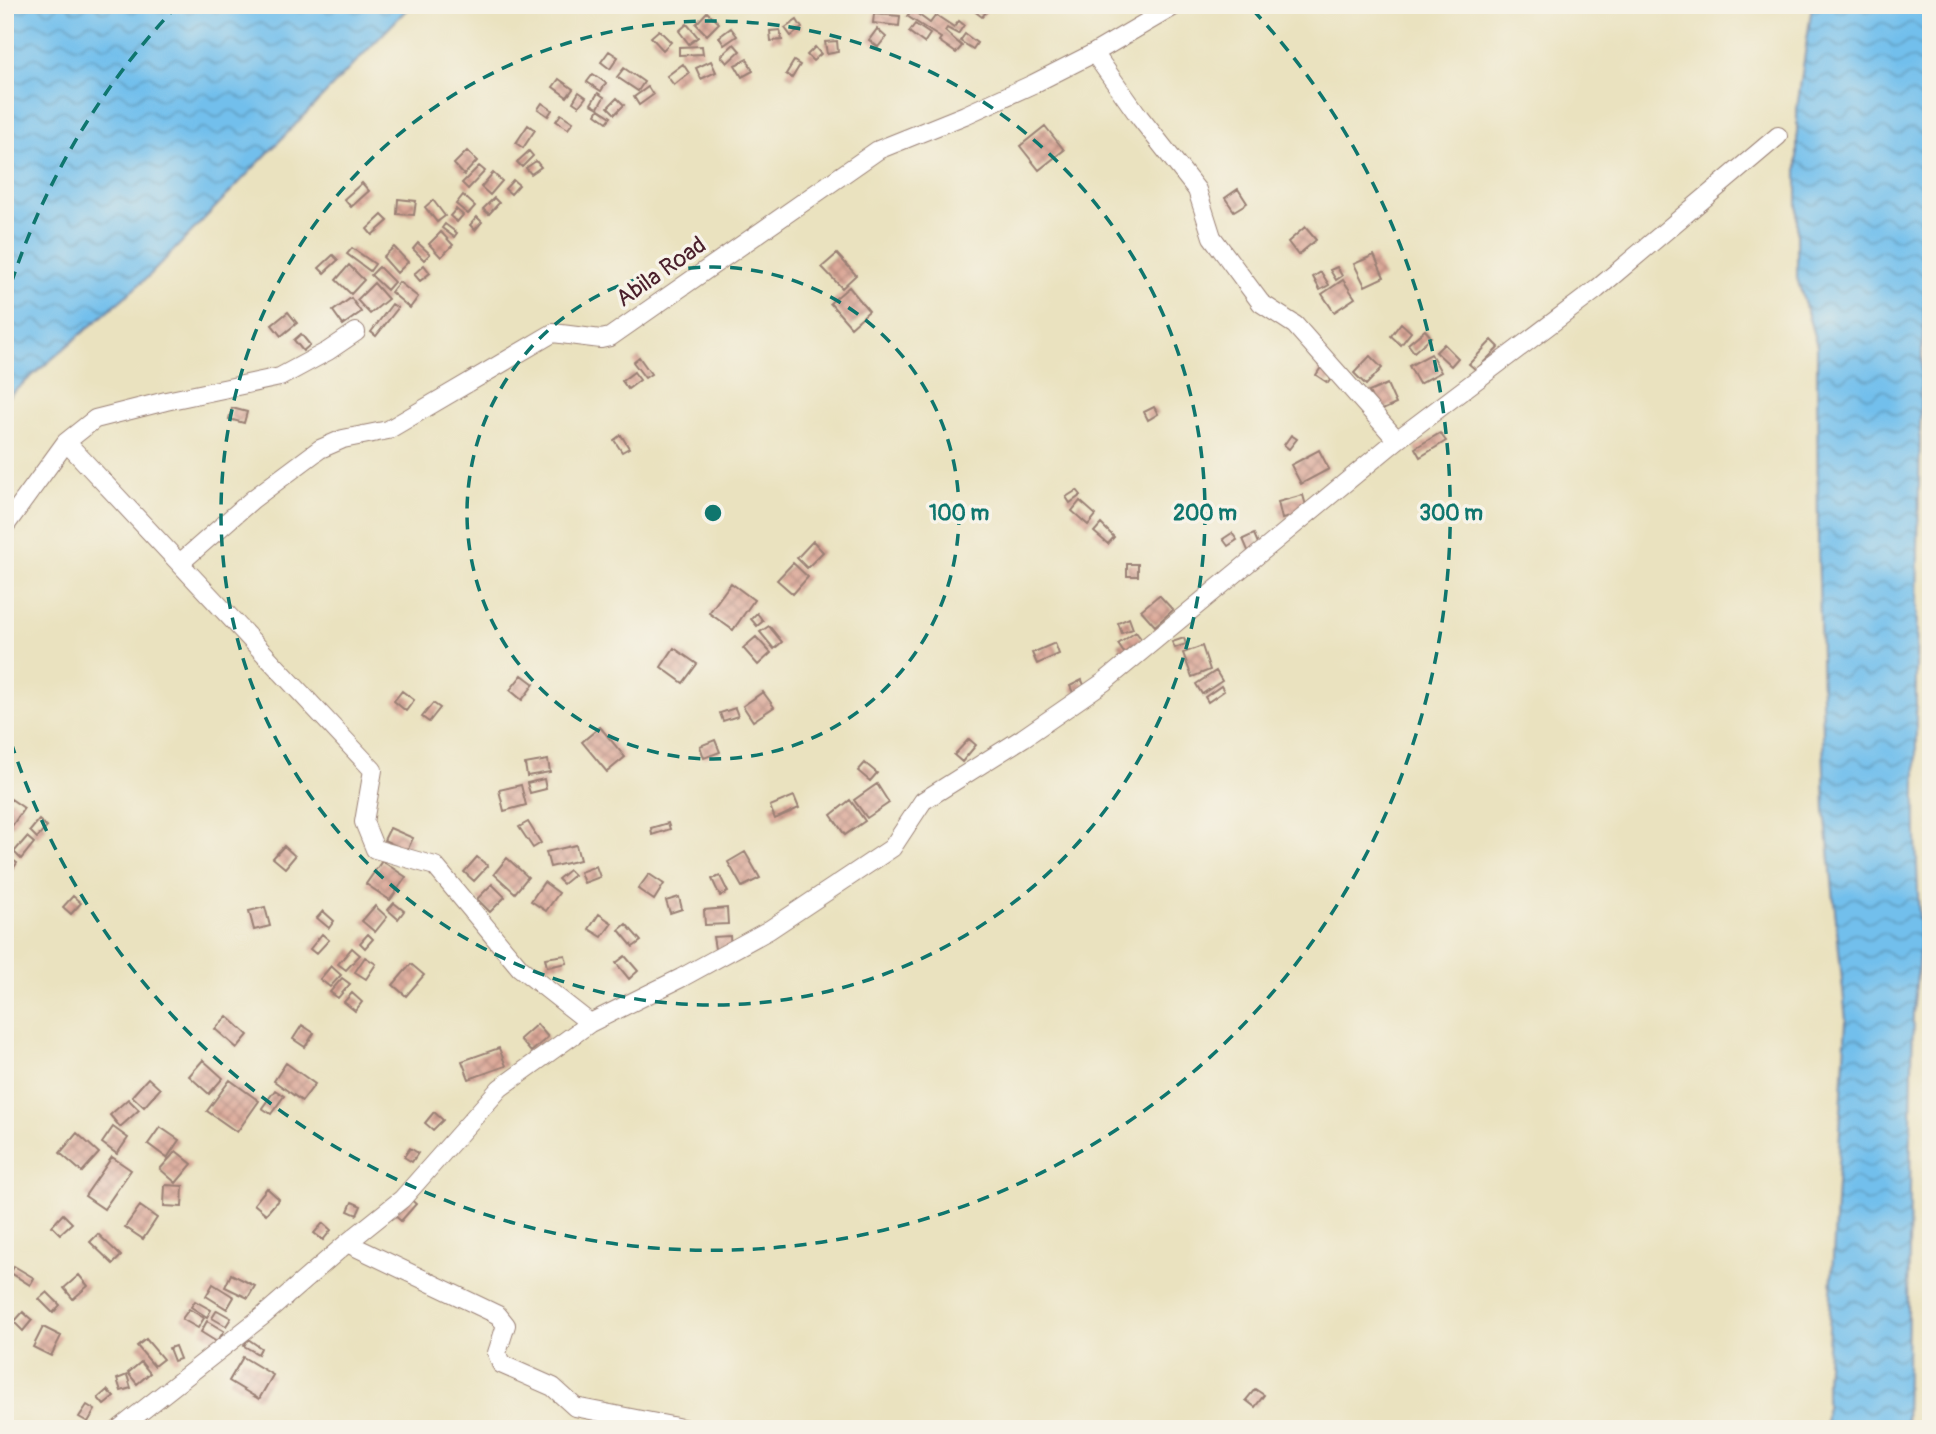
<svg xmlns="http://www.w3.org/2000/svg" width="1936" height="1434" viewBox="0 0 1936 1434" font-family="Pangolin,sans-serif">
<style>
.water{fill:url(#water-waves);stroke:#5e6f8c;stroke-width:2}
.building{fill:url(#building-cross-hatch)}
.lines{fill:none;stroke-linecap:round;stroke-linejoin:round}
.minor-casing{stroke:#9a8075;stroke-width:20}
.minor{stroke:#fff;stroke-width:18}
.ring{fill:none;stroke:#0f766e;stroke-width:3.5;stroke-dasharray:12 9}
.labels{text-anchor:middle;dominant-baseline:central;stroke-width:7;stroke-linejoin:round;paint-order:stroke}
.street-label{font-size:24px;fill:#4a1f2b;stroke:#f7f3e8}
.centre{fill:#0f766e;stroke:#f7f3e8;stroke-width:3.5}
.ring-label{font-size:21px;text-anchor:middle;font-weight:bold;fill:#0f766e;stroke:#f7f3e8;stroke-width:7;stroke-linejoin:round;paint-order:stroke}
</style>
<defs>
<pattern id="water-waves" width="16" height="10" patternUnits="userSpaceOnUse" patternTransform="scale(1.75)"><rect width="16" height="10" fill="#72bfec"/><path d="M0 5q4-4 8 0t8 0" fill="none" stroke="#609bbf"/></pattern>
<pattern id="building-cross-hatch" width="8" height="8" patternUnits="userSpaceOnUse" patternTransform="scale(1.75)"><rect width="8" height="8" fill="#dca999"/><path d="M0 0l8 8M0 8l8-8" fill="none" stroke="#b4897d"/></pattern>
</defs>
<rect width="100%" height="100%" fill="#f7f3e8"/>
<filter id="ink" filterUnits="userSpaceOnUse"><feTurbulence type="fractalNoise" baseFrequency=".0143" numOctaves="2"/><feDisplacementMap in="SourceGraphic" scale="14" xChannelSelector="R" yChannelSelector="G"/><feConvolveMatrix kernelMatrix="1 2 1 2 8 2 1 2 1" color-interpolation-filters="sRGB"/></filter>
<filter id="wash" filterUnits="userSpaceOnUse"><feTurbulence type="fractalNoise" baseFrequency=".00686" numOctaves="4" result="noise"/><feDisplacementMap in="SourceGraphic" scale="28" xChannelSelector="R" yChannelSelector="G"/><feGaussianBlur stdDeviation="1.57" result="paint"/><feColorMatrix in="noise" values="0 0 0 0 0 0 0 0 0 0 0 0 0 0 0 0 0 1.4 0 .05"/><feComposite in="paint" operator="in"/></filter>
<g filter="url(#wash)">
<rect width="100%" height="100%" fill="#eae2bf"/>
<path class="water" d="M5,5H411L148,277L5,399Z
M1812,5H1931V186L1921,373L1916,671V837L1920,946L1913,1014L1906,1429H1826V1383L1846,1021L1825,810L1818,545L1817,346L1797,278V108Z"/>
<g id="blocks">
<path class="building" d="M976,5H983L988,10L982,17L973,10Z
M912,10L930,23L936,15L954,27L959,21L964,25L958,34L947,28L945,31L962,46L956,53L939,41L941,38L907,16Z
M707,12L719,23L707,35L696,24Z
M874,14L900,16L899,26L873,23Z
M797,20L802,28L791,36L785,28Z
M687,24L698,37L689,44L679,31Z
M915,24L930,34L924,43L909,32Z
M731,28L737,36L724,45L719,37Z
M877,29L886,37L878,47L869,40Z
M659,30L671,42L663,50L651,37Z
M780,30L782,40L771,41L770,31Z
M965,34L977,43L973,49L960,41Z
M837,41L838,52L827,54L825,42Z
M734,44L740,51L727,63L721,56Z
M702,46L703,54L679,55V47Z
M815,47L821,54L813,61L807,55Z
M609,51L618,57L610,69L601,62Z
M747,59L753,71L742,77L735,65Z
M711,61L716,72L701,79L696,68Z
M794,61L800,65L792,78L786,74Z
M683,64L689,73L674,85L667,76Z
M624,68L644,82L638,91L617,77Z
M593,74L606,83L601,91L587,82Z
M559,79L573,89L567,97L553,87Z
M648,87L653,95L639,105L634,97Z
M579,92L586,97L579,106L573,102Z
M598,93L604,97L598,108L591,104Z
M617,98L624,105L615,114L608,107Z
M542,103L552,110L548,116L538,109Z
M599,109L611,117L607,122L596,114Z
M561,114L573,122L568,129L556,121Z
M528,125L535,130L523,148L516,143Z
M1045,126L1064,150L1039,170L1020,146Z
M467,151L477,161L464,175L454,164Z
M529,151L533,156L522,167L517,162Z
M536,161L541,167L531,174L526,168Z
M479,166L485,171L468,189L462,183Z
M493,173L502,181L490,195L481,187Z
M513,180L519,185L511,194L505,189Z
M362,183L369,191L351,207L344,199Z
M1238,189L1247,203L1234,211L1225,198Z
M463,195L475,206L468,214L456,204Z
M494,198L499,203L489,214L483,209Z
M398,199L416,201L414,215L397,214Z
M433,200L445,216L437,222L425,207Z
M456,209L463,215L457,222L450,216Z
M382,215L388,221L372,235L367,229Z
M477,217L482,222L475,230L470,225Z
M445,224L457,233L454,237L442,228Z
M1305,227L1316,240L1298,255L1288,242Z
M441,232L453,245L441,257L429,244Z
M418,243L430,254L424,260L413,249Z
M394,247L408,262L397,273L383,257Z
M352,248L375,264L370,271L347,254Z
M837,254L856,275L842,288L822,267Z
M333,255L338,260L324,273L319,268Z
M1374,255L1384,277L1365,286L1354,264Z
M349,265L364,280L351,294L336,280Z
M424,265L430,273L420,281L414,274Z
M379,267L394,282L387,290L371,275Z
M1337,267L1342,276L1336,280L1330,270Z
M1321,272L1329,285L1320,290L1313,277Z
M1343,280L1355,298L1334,312L1322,294Z
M399,282L418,297L410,308L391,292Z
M374,283L388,299L370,314L357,300Z
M849,287L869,311L851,327L830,303Z
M351,298L361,312L343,325L333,311Z
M392,304L398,308L376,336L371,332Z
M288,312L297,323L281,336L272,325Z
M1401,323L1411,332L1401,345L1391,336Z
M1425,330L1431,337L1414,352L1408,344Z
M301,334L310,345L303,351L294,340Z
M1492,340L1499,347L1476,370L1469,364Z
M1444,344L1458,358L1451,366L1436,352Z
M1431,354L1441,372L1419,384L1409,366Z
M1370,356L1382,368L1366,385L1354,373Z
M639,357L651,374L645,378L633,362Z
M1322,366L1334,375L1328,383L1316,375Z
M634,372L640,380L628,389L622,381Z
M1387,384L1396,404L1378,412L1369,392Z
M1154,407L1158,414L1148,420L1144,412Z
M232,408L247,412L244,423L229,419Z
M1440,433L1446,441L1420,457L1415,448Z
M621,435L629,448L622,452L614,440Z
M1291,435L1297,439L1289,449L1284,445Z
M1319,450L1329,469L1301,484L1291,465Z
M1077,490L1081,495L1070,503L1066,497Z
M1303,495L1308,513L1282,519L1278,502Z
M1080,501L1096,515L1088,525L1072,511Z
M1101,524L1114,537L1108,544L1094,532Z
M1232,533L1237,540L1228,546L1223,539Z
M1254,534L1260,548L1249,553L1243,539Z
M813,541L823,552L807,568L797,558Z
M793,563L808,577L793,594L777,580Z
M1127,564H1138V576H1127Z
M731,583L754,600L733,630L709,613Z
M1159,595L1173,610L1155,626L1141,610Z
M757,613L763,621L757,626L751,619Z
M1129,618L1133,629L1122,633L1118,623Z
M769,626L782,642L774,649L760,632Z
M1136,632L1142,640L1124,653L1118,644Z
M756,637L771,653L758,665L743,648Z
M1184,638L1186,644L1175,648L1172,642Z
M1055,643L1059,654L1037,664L1032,653Z
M1202,646L1210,670L1192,677L1183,653Z
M674,648L697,664L683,683L661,667Z
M1216,671L1222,681L1202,694L1196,684Z
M522,675L534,684L522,700L510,690Z
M1082,680L1085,688L1073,693L1070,686Z
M1221,686L1224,691L1208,702L1205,697Z
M402,691L414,700L406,711L394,701Z
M763,692L774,707L753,721L743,706Z
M433,703L440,708L429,722L422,717Z
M735,708L738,716L723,721L720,713Z
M600,727L625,757L607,772L582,742Z
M969,739L976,745L962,762L954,755Z
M715,740L720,752L704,758L700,746Z
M548,760L550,772L527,776L525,764Z
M865,763L877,773L870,781L858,771Z
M544,779L546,789L530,793L527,783Z
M877,784L889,803L867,818L854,800Z
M521,785L526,805L504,811L499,790Z
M794,796L799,808L775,819L770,806Z
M11,799L24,808L12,826L5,822V808Z
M850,800L865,821L845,835L831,815Z
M39,820L47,827L37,838L30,831Z
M528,822L541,843L533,848L519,827Z
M668,823L670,829L652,835L651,828Z
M390,828L413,838L407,851L384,840Z
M27,837L34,843L21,859L14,852Z
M576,845L580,860L550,867L546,852Z
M284,846L295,856L285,868L273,858Z
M745,852L760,878L742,887L728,862Z
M7,856L17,863L5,880V858Z
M477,857L488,866L474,881L464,872Z
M507,858L528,877L515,893L494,874Z
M382,861L406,877L390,900L366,884Z
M596,866L600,877L584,883L580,872Z
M569,870L574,875L563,884L558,879Z
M649,874L664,884L654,900L638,889Z
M720,876L728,892L720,896L712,879Z
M544,882L559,893L546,911L531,901Z
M492,884L505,897L490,912L477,899Z
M73,896L81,903L71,914L63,907Z
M679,897L682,909L670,913L666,901Z
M394,903L404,911L398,919L388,910Z
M375,906L387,917L375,932L362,921Z
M265,907L270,926L254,930L249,911Z
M727,908L728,924L705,925L704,910Z
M323,911L334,921L329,928L317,918Z
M599,914L612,923L602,937L589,929Z
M626,924L641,941L633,947L619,930Z
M322,934L329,940L316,954L310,949Z
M368,934L373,939L365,948L360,943Z
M730,936L731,948L715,949L713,937Z
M352,948L360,955L346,970L338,964Z
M565,955L567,963L547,967L545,958Z
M625,956L638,971L629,979L616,963Z
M365,957L376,964L366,979L355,972Z
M411,964L424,975L406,996L393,985Z
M331,966L341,975L330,987L320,979Z
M342,978L350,984L338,998L330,992Z
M352,993L362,1002L355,1011L344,1002Z
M227,1016L248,1035L237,1048L215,1029Z
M537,1024L548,1037L531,1052L520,1039Z
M302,1025L314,1033L305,1047L293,1039Z
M499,1048L506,1066L469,1079L462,1061Z
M203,1060L223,1078L209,1094L189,1076Z
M286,1063L315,1084L302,1101L274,1081Z
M148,1078L160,1089L144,1107L132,1096Z
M230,1080L259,1101L237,1132L207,1111Z
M275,1090L284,1096L271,1114L262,1108Z
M128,1099L139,1110L120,1127L110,1115Z
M434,1112L443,1120L433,1130L425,1123Z
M113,1127L128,1138L117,1154L102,1143Z
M160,1127L179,1140L167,1158L148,1144Z
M77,1133L99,1153L82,1172L60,1153Z
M410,1148L418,1153L412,1162L404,1157Z
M176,1151L192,1164L176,1183L160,1169Z
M112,1157L131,1170L104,1209L85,1196Z
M165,1185L183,1186L182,1207L164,1206Z
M267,1188L279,1199L266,1214L254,1204Z
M408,1197L416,1204L401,1221L393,1214Z
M352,1202L361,1206L357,1215L348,1211Z
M140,1206L157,1218L143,1239L125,1227Z
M63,1214L72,1223L60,1234L52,1226Z
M323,1223L331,1230L323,1240L314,1233Z
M98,1234L121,1256L113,1264L90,1242Z
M14,1266L34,1278L30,1285L11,1273Z
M231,1274L255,1286L248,1298L225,1287Z
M79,1275L88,1286L73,1299L64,1288Z
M213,1284L234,1297L227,1309L206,1296Z
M47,1292L60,1305L53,1313L39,1299Z
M195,1301L211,1310L207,1317L191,1307Z
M189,1309L204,1318L198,1328L182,1319Z
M217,1310L231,1318L226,1326L212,1318Z
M23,1312L32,1320L23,1331L14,1322Z
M207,1321L224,1331L217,1342L201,1332Z
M43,1327L61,1336L51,1356L33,1347Z
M146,1339L163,1359L154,1366L137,1346Z
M248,1339L261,1348L258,1354L244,1346Z
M175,1346L180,1359L174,1361L169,1348Z
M243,1357L273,1375L259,1399L229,1381Z
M141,1362L150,1373L137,1384L128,1373Z
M127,1375L131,1388L121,1391L117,1379Z
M1255,1389L1264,1395L1255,1407L1246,1400Z
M107,1390L114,1397L104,1405L98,1398Z
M87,1405L95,1410L88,1422L79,1417Z"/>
</g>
</g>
<g filter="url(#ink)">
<use href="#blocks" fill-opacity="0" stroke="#9a8075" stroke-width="2"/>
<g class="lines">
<g class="minor-casing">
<path id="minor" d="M1094,53L1138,115L1197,190L1212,237L1261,303L1295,325L1397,440
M66,442L373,770L364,822L375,849L435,866L520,968L590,1023
M5,526L66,442L95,419L166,401L280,377L328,351L356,332
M180,563L253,499L320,449L343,439L388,430L553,333L601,339L610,337L878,150L965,115L1033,84L1094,53L1176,5
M347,1243L498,1315L506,1325L497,1353L501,1364L553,1387L575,1407L687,1429
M119,1429L264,1315L347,1243L402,1199L500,1088L590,1023L681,978L769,930L892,848L923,801L1023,738L1104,682L1397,440L1597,289L1778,136"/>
</g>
<use href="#minor" class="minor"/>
</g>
</g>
<g class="ring">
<circle cx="713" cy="513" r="246"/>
<circle cx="713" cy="513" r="492"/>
<path d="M5 303A738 738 0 0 1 173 10M1253 10A738 738 0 1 1 5 723"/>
</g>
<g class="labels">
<g class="street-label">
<text transform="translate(661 272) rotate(-35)">Abila Road</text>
</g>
</g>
<circle cx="713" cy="513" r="10" class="centre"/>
<g class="ring-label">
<text x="959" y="520">100 m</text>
<text x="1205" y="520">200 m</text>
<text x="1451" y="520">300 m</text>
</g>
<rect width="1936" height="1434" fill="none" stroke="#f7f3e8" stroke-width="28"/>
</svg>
